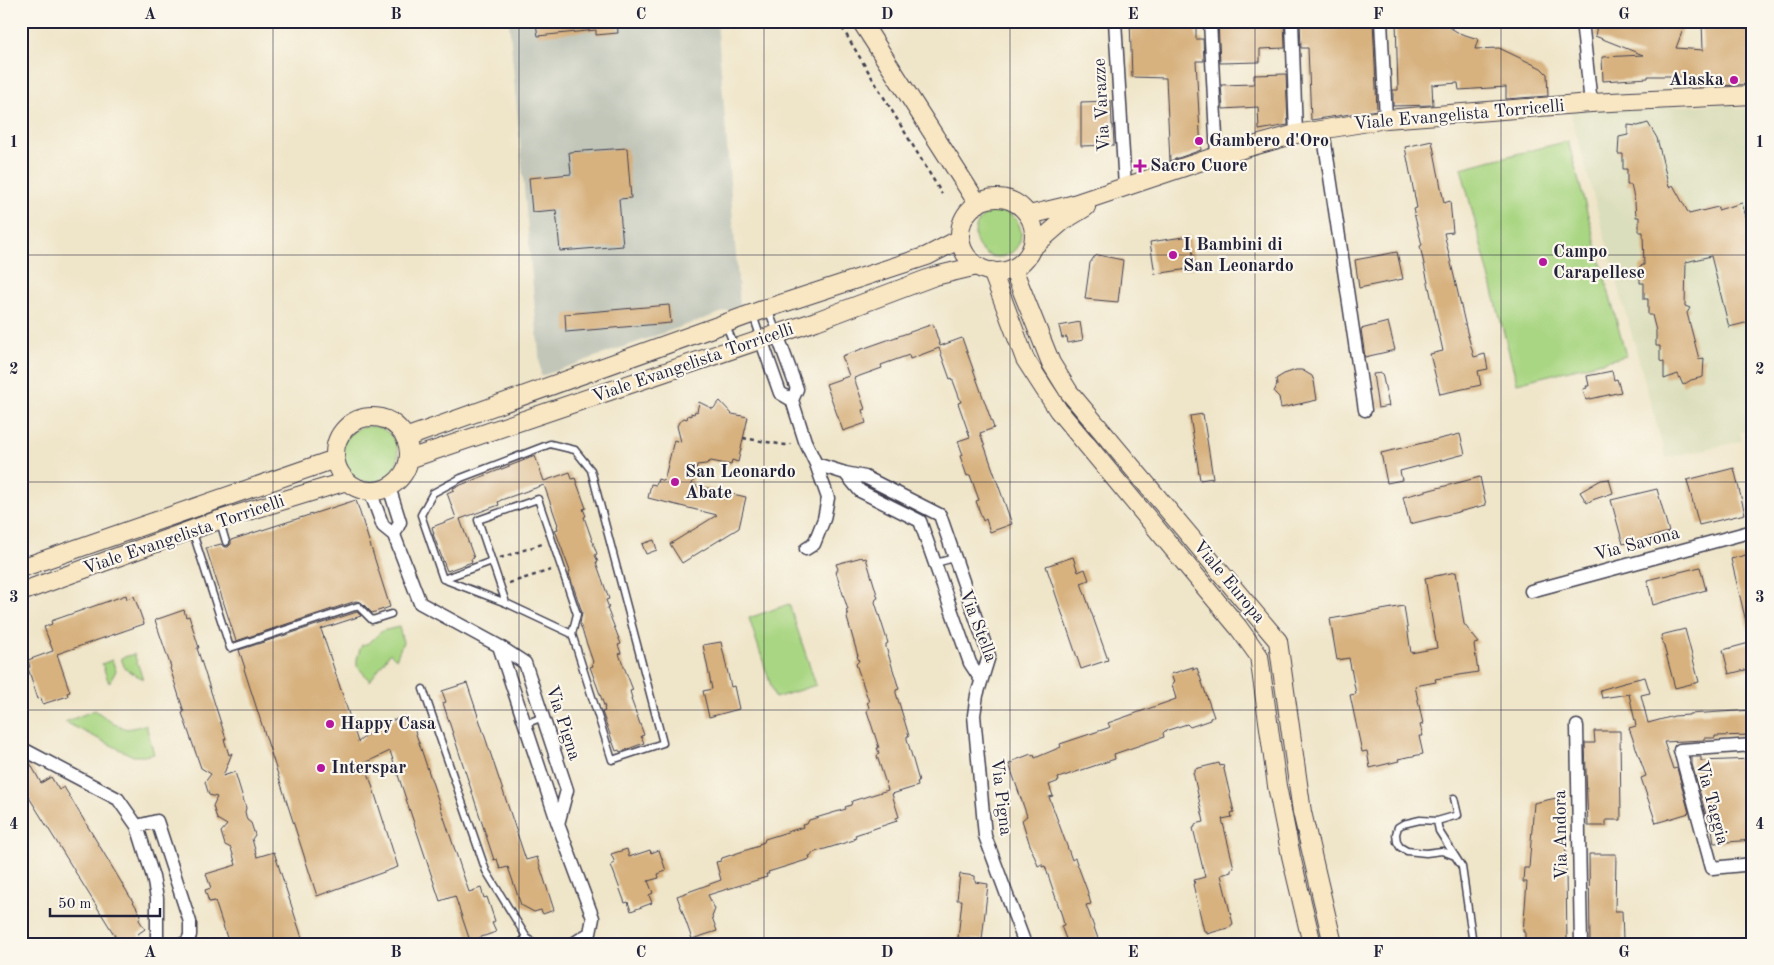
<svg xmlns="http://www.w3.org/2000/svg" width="1774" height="965" viewBox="0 0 1774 965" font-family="'Old Standard TT',serif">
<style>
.built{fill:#dbdebc}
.industrial{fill:#c1c6b9}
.green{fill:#a9d682;stroke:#667c5e}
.building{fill:#d7b17e}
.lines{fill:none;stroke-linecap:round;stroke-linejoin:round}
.lane-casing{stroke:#413f50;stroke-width:9}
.street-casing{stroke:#413f50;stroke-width:15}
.secondary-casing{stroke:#413f50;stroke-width:20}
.path{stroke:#413f50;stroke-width:2.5;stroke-dasharray:4 4;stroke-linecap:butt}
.lane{stroke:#fff;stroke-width:6}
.street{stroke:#fff;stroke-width:12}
.secondary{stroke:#f9e7c3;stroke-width:18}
.grid{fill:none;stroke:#22223b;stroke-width:1;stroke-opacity:0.55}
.poi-dot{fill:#b5179e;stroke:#fbf7ec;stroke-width:2}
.labels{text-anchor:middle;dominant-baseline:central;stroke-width:4.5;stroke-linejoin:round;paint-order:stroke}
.poi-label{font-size:18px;font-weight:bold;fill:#22223b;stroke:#fbf7ec;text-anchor:start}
.street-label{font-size:18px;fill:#22223b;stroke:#fbf7ec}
.neatline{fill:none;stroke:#22223b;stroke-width:2}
.grid-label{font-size:16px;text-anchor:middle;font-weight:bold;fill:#22223b}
</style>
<rect width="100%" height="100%" fill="#fbf7ec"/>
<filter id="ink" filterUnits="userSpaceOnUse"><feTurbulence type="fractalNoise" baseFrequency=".02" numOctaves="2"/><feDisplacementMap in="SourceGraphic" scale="10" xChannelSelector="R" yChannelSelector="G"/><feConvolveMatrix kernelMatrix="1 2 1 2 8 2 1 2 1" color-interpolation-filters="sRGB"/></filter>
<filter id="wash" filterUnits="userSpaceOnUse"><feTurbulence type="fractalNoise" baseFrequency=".0096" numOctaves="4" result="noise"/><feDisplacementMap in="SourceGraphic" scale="20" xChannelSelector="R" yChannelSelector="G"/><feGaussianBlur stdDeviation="1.12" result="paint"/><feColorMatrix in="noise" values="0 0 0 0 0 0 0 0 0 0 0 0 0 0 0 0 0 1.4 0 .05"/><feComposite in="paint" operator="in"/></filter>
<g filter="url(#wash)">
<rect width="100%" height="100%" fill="#efe5c9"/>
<path class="built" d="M1733,104L1736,109L1753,108V429L1740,432L1742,441L1666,458L1570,111Z"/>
<path class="industrial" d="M509,21H717L740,306L541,376Z"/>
<path class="green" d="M1568,141L1626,356L1517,383L1461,168Z
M975 234a23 23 0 1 1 46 0a23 23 0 1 1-46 0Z
M342 454a28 28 0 1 1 56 0a28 28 0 1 1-56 0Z
M789,604L816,685L775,698L749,618Z
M399,627L403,642L396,659L390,653L370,681L357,666V659L360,649L362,645L369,643L382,631Z
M134,654L143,679L125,669L121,658Z
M112,660L116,671L109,683L102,664Z
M95,710L114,724L127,729L146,725L154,754L144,756H133L65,722Z"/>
<g id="blocks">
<path class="building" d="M538,21H617L618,33L596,35V30L538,36L536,24H539Z
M1130,21H1196V39H1203L1204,61H1196L1201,150L1170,161L1166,78L1132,77Z
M1218,21H1284L1285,48L1260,49V62L1220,63Z
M1300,21H1373L1377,110L1311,120L1308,48H1301Z
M1396,21H1439L1459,33L1478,39L1475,49L1499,48L1541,68L1547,74L1548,96L1506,99V87L1459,90L1458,83L1432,85L1433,105L1393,106V90H1398Z
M1598,21H1645L1661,28L1663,21H1686L1676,48L1703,50L1702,22L1753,23V84L1699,87L1700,79L1674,76H1648V78L1603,81L1602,57L1643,55L1595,36Z
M1286,74L1288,125L1259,130L1258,107L1223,109L1221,85L1254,84V75Z
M1111,101L1112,125H1113L1114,145L1081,146V102Z
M1648,123L1657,138L1669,187L1673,185L1689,214L1718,207V210L1742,203L1751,235L1747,236L1753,256V321L1729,327L1711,256L1686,262L1685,306L1690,308L1687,313L1699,359L1704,358L1703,377L1691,380L1683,385L1678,374L1664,379V362L1660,361V346H1656V331L1652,315H1648V299H1644V283H1640V266L1644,265L1643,232H1639V217H1636L1635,202L1631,185H1627V169H1623V154H1618L1619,137L1628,135V125L1638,126Z
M1432,141L1444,203L1450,201L1453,232L1444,233L1467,332L1474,357L1485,354L1488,369L1478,371L1481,385L1440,394L1430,354L1443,351L1420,246L1422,245L1413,209L1417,208L1405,147Z
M627,148L631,198L619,199L623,246L560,251L556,210L532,212L529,178L571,174L569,152Z
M1190,236L1195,268L1155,274L1150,242Z
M1397,252L1403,279L1359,288L1355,260Z
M1098,255L1123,260L1118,302L1085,299L1090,263L1094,257Z
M669,305L671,323L566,332L565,314Z
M1080,322L1083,340L1068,343L1067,337L1062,338L1059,326Z
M1388,322L1395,350L1365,357L1361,329Z
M933,324L940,346L962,338L994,428L980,433L1012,524L990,532L986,519L983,521L976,501L979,500L970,475L967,476L960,456L963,455L958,441L970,437L958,403L961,402L952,378L950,379L939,348L910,359L909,355L881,365L882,368L854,378L865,409L862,410L866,423L843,431L826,384L849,376L842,356Z
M1296,370H1302L1312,376L1314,381L1317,400L1281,408L1279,397L1274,392L1277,385L1276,379L1284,374Z
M1612,371L1614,380L1617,379L1621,392L1586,400L1583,389L1587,388L1586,386H1589L1587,376Z
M1382,373L1389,406L1378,408L1373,374Z
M720,401L732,414L748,417L738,462L732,460L731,465L711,461L706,464L697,465L692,485L746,497L739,528L682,563L670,544L717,515L648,498L651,484L656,485L658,479L664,481L674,440L681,442L677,426L679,422L684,418L687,419L688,415L691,416V413L694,414L695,411L697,412L699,402L713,409Z
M1203,414L1213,478L1200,480L1190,416Z
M1460,434L1465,454L1400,471L1402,480L1387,483L1381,453Z
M535,456L544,481L570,472L572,479L575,478L586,508L583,509L586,516L584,517L597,554L595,555L598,562H596L609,599L606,600L609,608H607L621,644L618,645L621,653L619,654L633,690L630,691L632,698L631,699L644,735L641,736L644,743L620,752L619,750L616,751L602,712L605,711L604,708H605L590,667L593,666L592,663L593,662L580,624L582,612L569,574L570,571L555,530L558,529L557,526L558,525L544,485L501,500L498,502L499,505L460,519L474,558L471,559L472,562L447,571L433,534H434L432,527L456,518L447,493L454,490L453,488Z
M1734,468L1745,514L1699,525L1687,480Z
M1480,477L1486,505L1410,524L1403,497Z
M1609,479L1613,493L1592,500L1587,503L1580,492L1601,480Z
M1657,489L1669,532L1623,544L1611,500Z
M356,500L390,607L372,613L361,602L356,601L236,641L206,548L221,544L224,547H228L231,544V540Z
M654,540L657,550L646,554L642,544Z
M1753,553V630H1748L1731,559Z
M862,557L863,559L866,558L878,598L876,599L875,602L888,643L886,644V647L899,689L896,690V693L909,736H907V739L919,781L917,782L918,786L892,794L899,817L896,818L897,821L855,835L856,837L853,838L854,840L812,853V855L809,856L810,859L768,872L769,874H766L767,877L708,895L715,909L712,917L717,931L692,939L677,896L721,880L716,862L721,861L722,858L759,846V844L764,842L765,839L803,827L802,825L807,824L809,820L846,809L845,807L851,805L852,801L888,790L877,756L879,753L877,748H879L867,711L869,707L867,702H869L856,664L859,661L857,656H858L847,618L848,615L846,610H848L836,572L838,569L836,564Z
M1073,557L1078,572L1085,569L1089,580L1081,583L1108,660L1081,669L1046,566Z
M1700,567L1706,590L1653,605L1647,580Z
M1456,572L1464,624L1479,643L1474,644L1478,672L1435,679L1436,682L1415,686L1423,724L1420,725L1423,736H1419L1423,754L1398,759L1399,761L1370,768L1367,751L1362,752L1350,695L1356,694L1349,658L1337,660L1330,619L1404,606L1411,653L1437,648L1425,578Z
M126,595L127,599L134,596L144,624L57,654L70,692L67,693L68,696L43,704L41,698L38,699L28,668L30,667L28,660L53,651L44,627L52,624L51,621Z
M184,610L186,617L189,616L199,648H197L226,739H224L229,755L232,753L223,776L235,772L246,808L245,812L247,820L251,823L255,835L252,839L257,857L274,852L304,944H229L215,901L209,902L205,890L211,888L206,874L236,865L231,848L225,845L221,832L227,825L217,819L213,806L217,797L209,795L205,782L211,774L201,768L182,713L184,712L170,668L171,667L155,620Z
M357,612L361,616L321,629L358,742L381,724L406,716L410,726L413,725L469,892L481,888L484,898L487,897L495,921L492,923L496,932L470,941L455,896L440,901L390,751L365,763L398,867L317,896L244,669L245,668L239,650Z
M1685,629L1699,682L1675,688L1661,635Z
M721,642L731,687L734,686L739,709L709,717L703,691L712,689L703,645Z
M1753,642V668L1729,674L1723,650Z
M1193,667V670L1197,668L1207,697L1214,717L1210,718V720L1190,727L1187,724L1165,731L1163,733L1164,737L1114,754L1115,759L1058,778L1059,781L1049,785L1053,796L1049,797L1055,813L1072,860L1075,858L1087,890L1091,904L1086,905L1100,944H1068L1061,926L1064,925L1062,916L1045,866L1042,867V864L1038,866L1029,842L1022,820L1027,816L1009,764L1014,762L1013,761L1031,754L1032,756L1034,755L1035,758L1061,747L1060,744L1108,728L1110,727L1108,723L1176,699L1172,684L1174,683L1171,674Z
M1645,677L1650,693L1641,695L1648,723L1674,716L1689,715V714L1753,710V735L1715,736V738H1704V740L1664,742L1673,769L1677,768L1689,813L1656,823L1641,778L1646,776L1629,728L1636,726L1629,694L1602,698L1600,690L1624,683V682Z
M467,683L526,860L537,857L554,910L543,914L541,910L534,912L521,905L508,867L500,869L497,859L494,860L443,703L446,702L442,691Z
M1594,731H1620L1621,820H1606V826H1588L1585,743H1595Z
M21,757L29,761L41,783L51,777L59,790L64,787L141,915L139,920L145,929L138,934L140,939L132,944H120L25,791L21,793Z
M1692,757H1701V761L1753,759V840L1714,843L1712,829H1710L1692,764Z
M1219,763L1220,766L1223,765L1234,812L1231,813L1232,817L1222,819L1234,868L1231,869V872L1221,875L1233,924L1231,925V927L1207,934V931H1204L1193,884L1195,883L1194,880L1205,877L1193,828L1195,827V824L1204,822L1193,772H1195V769Z
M1565,796L1567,944H1525V932H1523L1527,882H1523L1524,868H1529L1534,803Z
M627,849L629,857L650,850L651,853L659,850L666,871L658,874L659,878L648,881L653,893L649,895L652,903L631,911L628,902L625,903L611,865L615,863L611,854Z
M1589,854H1616L1615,911H1622L1623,940H1621V944H1590Z
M960,874L975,876V882L988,884L982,940L958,938L962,900H957Z"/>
</g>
</g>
<g filter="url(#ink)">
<use href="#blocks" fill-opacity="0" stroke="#413f50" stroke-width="1"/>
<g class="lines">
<g class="lane-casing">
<path id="lane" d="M768,309L777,333
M753,315L761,339
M726,325L735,348
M220,522L226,542
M192,530L230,648L358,606L372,620L391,614
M936,563L954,558
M443,579L421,515L433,493L461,478L550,444L575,450L591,470L663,743L612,760L572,634L577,614L538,499L478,520L506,603L572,634
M443,579L506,603
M443,579L492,561
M423,689L486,871L527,938L535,944
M525,724L543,717
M1454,798L1458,815L1437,821L1420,820L1403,824L1398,827L1396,834L1397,842L1400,847L1407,851L1426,853L1442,851L1455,856L1462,867L1473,944
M1437,821L1439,831L1455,856
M518,944L527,938"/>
</g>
<g class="street-casing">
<path id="street" d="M1115,21L1125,187
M1210,21L1217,156
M1292,21L1296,134
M1381,21L1386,119
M1582,21L1591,103
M1323,130L1365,410
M777,334L797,389L792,400L805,441L816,464L828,498L824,519L814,544L806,549
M761,339L780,393L792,400
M816,464L845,473L865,477L940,515L989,656L977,695L974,715L985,836L1025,944
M845,473L860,491L920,521L970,663L981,680
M389,487L400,522L394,535
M370,491L383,526L394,535L420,603L499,646L525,663L567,790L558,824
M1531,591L1753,531
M499,646L558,824L593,918L590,933L573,944
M1577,726L1581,944
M1753,745L1680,750L1712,868L1753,864
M21,748L118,799L137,826L153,877L157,898V944
M137,826L157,821L190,922V935L187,943L182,944"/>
</g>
<g class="secondary-casing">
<path id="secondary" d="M861,21L978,204
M960 235a37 37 0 1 1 74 0a37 37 0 1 1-74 0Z
M1029,215L1071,205L1217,156L1296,134L1386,119L1591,103L1753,95
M1033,247L1063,221L1086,207
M1015,268L1016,276L1051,363L1069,392L1278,641L1302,812L1333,944
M992,271L1025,359L1058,410L1238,627L1259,656L1277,786L1291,856L1312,944
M335 454a37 37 0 1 1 74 0a37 37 0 1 1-74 0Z
M405,438L768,308L927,256L960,239
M409,459L816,321L935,276L977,266
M21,568L335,459
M21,592L219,520L347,481"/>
</g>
<path class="path" d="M838,21L942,194
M743,438L785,445L791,444
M500,558L542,544
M509,583L551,570"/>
<use href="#lane" class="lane"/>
<use href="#street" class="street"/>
<use href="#secondary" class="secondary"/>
</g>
</g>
<path class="grid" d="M273,21V944M519,21V944M764,21V944M1010,21V944M1255,21V944M1501,21V944M21,255H1753M21,482H1753M21,710H1753"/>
<g class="poi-dot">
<circle cx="1734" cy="80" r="5"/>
<circle cx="1199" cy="141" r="5"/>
<path d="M1137.5 158.5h5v5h5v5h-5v5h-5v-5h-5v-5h5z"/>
<circle cx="1173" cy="255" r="5"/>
<circle cx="1543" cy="262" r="5"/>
<circle cx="675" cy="482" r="5"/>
<circle cx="330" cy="724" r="5"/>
<circle cx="321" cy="768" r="5"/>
</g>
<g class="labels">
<g class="poi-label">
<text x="1724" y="80" text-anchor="end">Alaska</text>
<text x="1209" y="141">Gambero d'Oro</text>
<text x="1150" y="166">Sacro Cuore</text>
<text x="1183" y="245">I Bambini di<tspan x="1183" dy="21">San Leonardo</tspan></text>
<text x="1553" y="252">Campo<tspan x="1553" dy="21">Carapellese</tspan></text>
<text x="685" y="472">San Leonardo<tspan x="685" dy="21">Abate</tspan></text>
<text x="340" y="724">Happy Casa</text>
<text x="331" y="768">Interspar</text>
</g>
<g class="street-label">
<text transform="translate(1102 105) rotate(-93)">Via Varazze</text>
<text transform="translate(1459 115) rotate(-5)">Viale Evangelista Torricelli</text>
<text transform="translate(693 363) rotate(-19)">Viale Evangelista Torricelli</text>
<text transform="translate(184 535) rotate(-19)">Viale Evangelista Torricelli</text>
<text transform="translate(1637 544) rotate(-15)">Via Savona</text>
<text transform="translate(1229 582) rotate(50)">Viale Europa</text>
<text transform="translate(978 626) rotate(69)">Via Stella</text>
<text transform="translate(563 723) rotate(72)">Via Pigna</text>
<text transform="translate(1001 797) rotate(83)">Via Pigna</text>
<text transform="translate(1712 803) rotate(75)">Via Taggia</text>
<text transform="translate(1561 835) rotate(-91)">Via Andora</text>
</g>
</g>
<rect width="1774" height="965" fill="none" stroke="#fbf7ec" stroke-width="55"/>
<path d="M50 908v8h110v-8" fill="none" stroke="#22223b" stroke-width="2.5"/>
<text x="58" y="908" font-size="15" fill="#22223b" stroke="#fbf7ec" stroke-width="4" paint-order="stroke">50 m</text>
<rect x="28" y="28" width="1718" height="910" class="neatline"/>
<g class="grid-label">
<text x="150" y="19">A</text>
<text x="396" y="19">B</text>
<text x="641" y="19">C</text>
<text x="887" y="19">D</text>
<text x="1133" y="19">E</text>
<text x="1378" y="19">F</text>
<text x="1624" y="19">G</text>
<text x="14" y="147">1</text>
<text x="1760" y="147">1</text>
<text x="14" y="374">2</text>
<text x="1760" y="374">2</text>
<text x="14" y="602">3</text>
<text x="1760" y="602">3</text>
<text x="14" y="829">4</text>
<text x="1760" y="829">4</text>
<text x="150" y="957">A</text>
<text x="396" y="957">B</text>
<text x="641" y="957">C</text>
<text x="887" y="957">D</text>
<text x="1133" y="957">E</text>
<text x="1378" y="957">F</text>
<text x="1624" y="957">G</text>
</g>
</svg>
